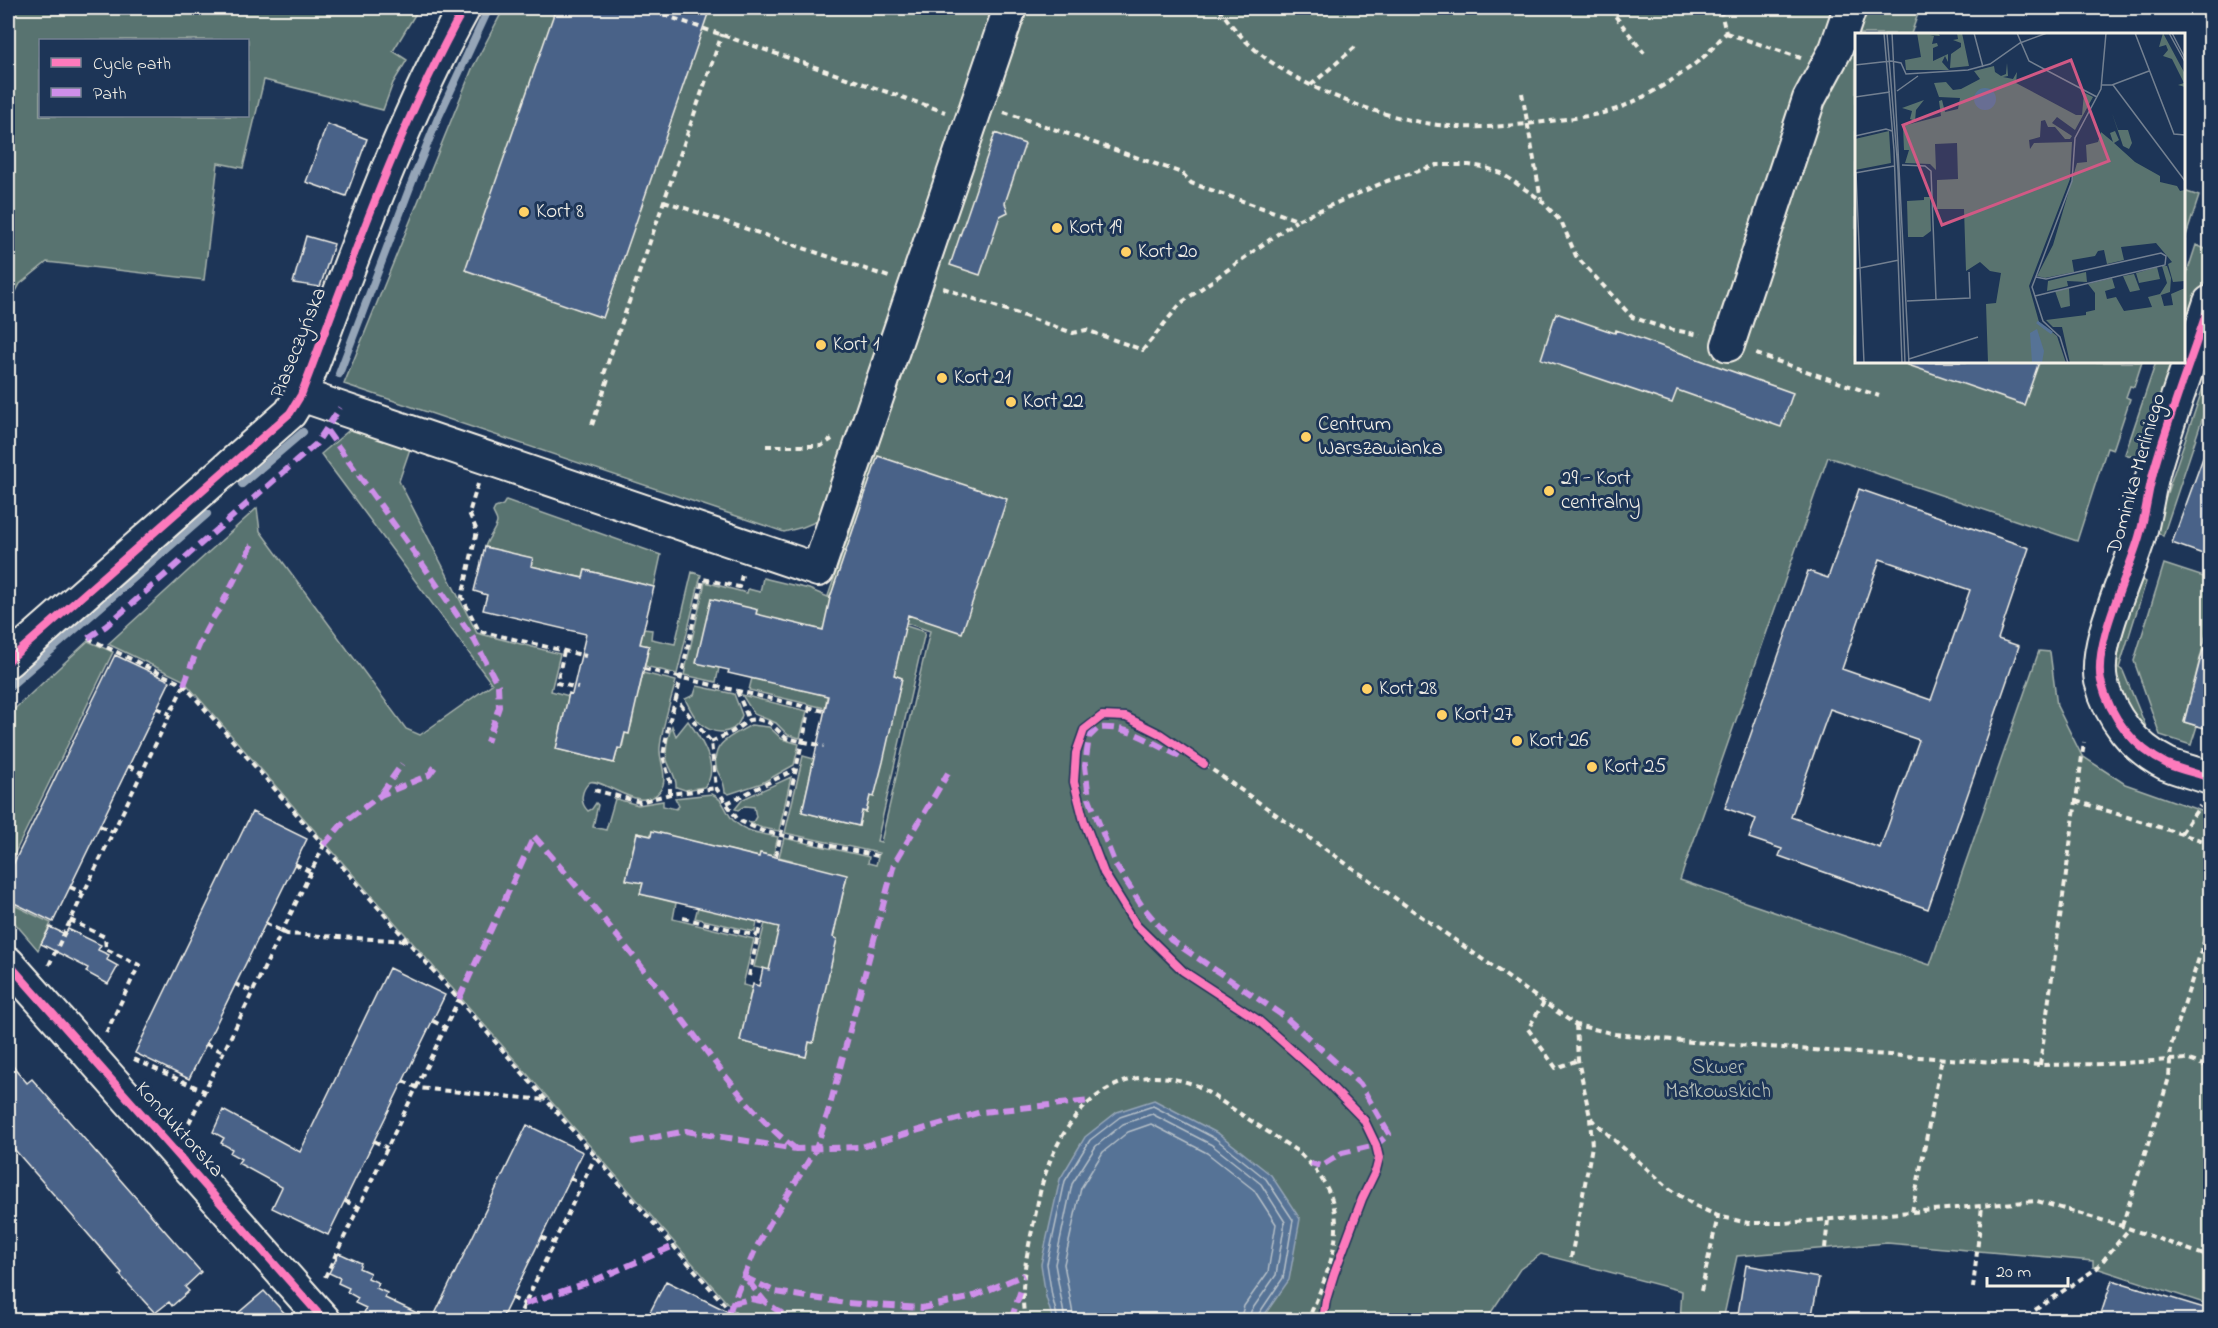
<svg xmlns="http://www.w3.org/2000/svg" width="2218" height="1328" viewBox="0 0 2218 1328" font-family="'Indie Flower',sans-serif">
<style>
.green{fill:#59736f;stroke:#a6b2ac;stroke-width:1.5;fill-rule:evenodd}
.water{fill:#567396;stroke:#95a5b7;stroke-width:1.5}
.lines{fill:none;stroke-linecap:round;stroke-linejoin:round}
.shore{stroke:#b5bfc7;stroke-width:1.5}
.stream{stroke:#95a5b7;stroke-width:8}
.building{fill:#496288;stroke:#f4f1e8;stroke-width:1.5;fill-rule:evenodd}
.minor-casing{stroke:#f4f1e8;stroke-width:36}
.path{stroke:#f4f1e8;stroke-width:4;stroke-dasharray:6 4.5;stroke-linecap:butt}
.minor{stroke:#1d3557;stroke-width:32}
.quiet{stroke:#ce8fe9;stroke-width:6;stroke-dasharray:12 6;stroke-linecap:butt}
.cycleway-casing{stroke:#1d3557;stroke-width:11}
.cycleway{stroke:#fd7abc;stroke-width:8}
.poi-dot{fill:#ffd166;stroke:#1d3557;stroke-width:2}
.labels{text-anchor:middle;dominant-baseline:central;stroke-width:6;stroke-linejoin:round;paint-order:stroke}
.poi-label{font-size:21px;fill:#f4f1e8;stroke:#1d3557;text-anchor:start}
.street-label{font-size:21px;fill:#f4f1e8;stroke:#1d3557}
.park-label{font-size:21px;fill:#b6bfb8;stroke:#1d3557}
.inset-river{fill:none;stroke:#567396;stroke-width:3}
.inset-road{fill:none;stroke:#738091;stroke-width:1.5}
.view{fill:#d15985;fill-opacity:0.15;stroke:#d15985;stroke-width:3}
.inset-edge{fill:none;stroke:#f4f1e8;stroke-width:3}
</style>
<rect width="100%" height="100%" fill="#1d3557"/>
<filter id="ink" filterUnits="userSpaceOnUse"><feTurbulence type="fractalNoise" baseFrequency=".0167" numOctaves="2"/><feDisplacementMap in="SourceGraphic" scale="12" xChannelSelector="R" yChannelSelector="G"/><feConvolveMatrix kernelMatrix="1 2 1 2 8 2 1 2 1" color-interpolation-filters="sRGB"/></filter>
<g filter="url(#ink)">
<path class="green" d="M8,8H419L393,51L407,60L393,83L383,110L264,80L243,168L218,163L204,280L47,262L20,284L8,306ZM40,40H248V116H40Z
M504,8H1920L1911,34H1856V362H2142L2134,387L2130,386L2126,397L2130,399L2113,450L2107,448L2077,541L1828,457L1680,880L1930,965L2039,651L2050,652L2057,706L2082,756L2125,784L2210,814L2206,833L2210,835V1305L2093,1267V1261L1887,1243L1737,1256L1723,1320H1680L1682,1291L1541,1254L1520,1269L1486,1320H742L183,680L108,644L257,508L260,531L406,729L420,735L492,684L321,454L354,426L411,446L399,481L477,633L560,654L551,691L569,696L556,749L614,763L618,748L622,749L625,733H629L633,719L625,717L639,692L643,673L676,681C670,703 662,726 660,748C659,760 667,773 663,785C648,821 603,777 590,782C581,790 579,802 588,811L592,809L596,803L598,805L593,827L606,830L615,799L613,798L638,805L663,801V806L676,809L679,806L675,798L712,794C724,799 725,811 733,820C744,832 762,834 778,837L773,856L761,853L759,857L652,832L651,836L637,833L626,879L643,883L640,894L676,903L673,919L754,939L743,985L752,987L740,1041L806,1057L809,1042L813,1043L837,939L833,937L847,876L792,862V860L779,857L784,838L869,857L868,863L876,865L879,853L785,833L803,756L814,759L802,812L859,826L862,811L866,812L870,796H874L902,678L894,675L900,647L823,628V630L810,627L809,631C791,624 775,616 755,617L757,610L697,663L719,668L716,682L684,675L705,582L747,593L748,589L760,592L763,578L809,589L835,600V603L925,632L877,841L881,842L930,631L828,596L866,485L839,477L825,518L803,527L784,532L344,384L472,69Z
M2184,191L2199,196L2184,242Z
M2196,245L2210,251V273L2184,351V282Z
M2156,362H2180L2145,461L2125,454Z
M2210,367V396L2163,536L2158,532L2156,525Z
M506,500L661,555L654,587L585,570L583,578L531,566L532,558L485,547C487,539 497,528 497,522C497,519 494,515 493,512L495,508L503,505Z
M2164,564L2210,579V619L2184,722L2197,726L2191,745L2160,735L2134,661Z
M692,572L701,575L677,674L645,666L649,646L640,644L644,629L652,630L651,639L675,644Z
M2137,578L2146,582L2119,668L2123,671L2146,727L2142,731L2117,691L2113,657Z
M88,641L113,652L8,867V715Z
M752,678L827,696L825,708L749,690Z
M697,686L734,694L742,715C736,736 714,736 700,723C693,716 689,707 685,699L694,695Z
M742,695L807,711L800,738L788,735L776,723L754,714Z
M688,721C700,737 722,769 704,787L685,790L676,787C677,777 670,770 667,760C665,749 668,736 672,726L676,736Z
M751,725L769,727L782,739L799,744L794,765L762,783L729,794L725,792C724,779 721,780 717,770C709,743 732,736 751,725Z
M791,777L779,831L762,828L748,822H753L756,817L754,807L745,806L738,810L735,809L743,799Z
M8,902L51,923L38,950L8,915Z
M699,903L757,922L755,932L695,918Z
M765,923L783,928L769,970L754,967Z"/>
<path class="water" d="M1154,1100L1219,1134L1271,1175L1300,1219L1289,1280L1261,1320H1053L1046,1297L1041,1264L1060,1179L1085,1137L1117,1112Z"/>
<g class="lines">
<path class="shore" d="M1058,1320L1052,1296L1047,1264L1065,1181L1090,1140L1120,1117L1153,1106L1216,1139L1266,1179L1293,1220L1283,1278L1258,1315L1257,1320
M1065,1320L1055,1264L1072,1184L1096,1146L1123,1124L1152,1114L1212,1145L1261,1184L1285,1222L1276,1275L1251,1311L1249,1320
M1074,1320L1064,1264L1081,1188L1103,1152L1128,1132L1151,1124L1207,1153L1254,1190L1276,1224L1268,1272L1244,1306L1240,1320"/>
<path class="stream" d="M339,374L415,174L438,118L489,8
M242,484L303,432
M8,688L207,514"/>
</g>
<path class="building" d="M556,8H710L603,318L465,270Z
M327,124L367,139L346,196L306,182Z
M995,133L1025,144L1005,203L1008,212L1000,216L980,275L950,265Z
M306,236L334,244L320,287L293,283Z
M1556,313L1615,333L1616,330L1793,393L1781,427L1677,390L1672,403L1541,359Z
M1908,362H2039L2024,405L1908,365Z
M2208,444H2211V557L2172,543Z
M878,456L1007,499L962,633L908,615L894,675L902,678L883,762L874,797L870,796L866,812L862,811L859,826L802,812L828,696L728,673L729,670L696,663L711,599L755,609L757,610L756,614L823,630L830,598Z
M1859,489L2029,548L1998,639L2019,646L1928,909L1779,856L1782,849L1749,838L1756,819L1725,808L1808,571L1828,578ZM1880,559L1970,590L1931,700L1842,669ZM1830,709L1919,740L1880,848L1791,817Z
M485,547L533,558L531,566L583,578L585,570L654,587L640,644L649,646L629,734L625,733L621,749L618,748L614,763L556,749L569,693L572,694L586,634L483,610L487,595L474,591Z
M2203,649H2211V730L2184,722Z
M115,655L170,681L53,922L8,900V875Z
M252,812L307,839L189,1079L135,1053Z
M652,831L759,857L760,853L847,875L833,937L837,939L813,1043L809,1042L806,1057L740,1041L753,984L759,986L763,968L769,970L779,927L640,894L643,883L626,880L637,833L651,836Z
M50,927L65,934L68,929L101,945L98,950L109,955L107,960L118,966L108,984L86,972L88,968L41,944Z
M389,968L445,995L328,1235L272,1208L282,1187L238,1163L241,1159L230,1153L232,1149L221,1143L224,1138L213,1132L223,1110L300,1152Z
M8,1060L27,1083L32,1079L201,1272L185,1287L189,1291L172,1306L169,1302L155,1313L120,1275L122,1273L8,1142Z
M527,1125L583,1152L501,1320H381L364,1313L366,1308L355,1303L358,1298L347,1292L349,1288L338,1283L340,1278L329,1273L339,1253L361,1263L359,1268L370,1273L368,1278L379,1283L376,1288L387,1293L385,1298L432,1320Z
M1746,1265L1819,1278L1811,1320H1737Z
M2112,1280L2211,1310V1320H2099Z
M666,1281L745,1320H646Z
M264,1291L291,1320H230Z"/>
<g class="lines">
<g class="minor-casing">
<path id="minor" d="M2210,302C2192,357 2171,411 2155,466C2148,489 2146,514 2139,537C2128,575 2093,644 2101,681C2110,717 2134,748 2167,764C2181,770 2196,773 2210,778
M1728,345L1809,99L1836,49L1850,8
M301,395L818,570L1010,8
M8,661L290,413L301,395C351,264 396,131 464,8
M8,963L324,1320"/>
</g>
<path class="path" d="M644,8L945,112
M1219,8C1230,24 1242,39 1258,52C1308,93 1396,124 1461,127C1491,128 1521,125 1551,121C1573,118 1598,116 1619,108C1645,98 1679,77 1701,59C1710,52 1718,41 1726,33L1720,8
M1609,8L1644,53
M1726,33L1801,58
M1311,85L1355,47
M1522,93L1541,199
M1004,112L1182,173L1191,183L1297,220L1387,181L1437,165H1469L1483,167L1501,173L1541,200L1562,223L1576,256L1632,317L1664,328L1700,335
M664,201L889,277
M943,288L1073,333L1086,330L1143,350L1181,303L1296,221
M1756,354L1879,396
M604,374L722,34
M592,425L609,376
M766,446H821L832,439
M478,484L469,513L477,531L462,597L479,631L586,656
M742,575L739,587L703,579L676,699L711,742L716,788L738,820L762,831L878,856
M88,638L184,685L725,1305L736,1320
M564,651L557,683L578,688
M644,669L824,711
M737,691L749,720
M157,708L170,714
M711,742L732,732L749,720L757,719L770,723L786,738L824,746
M1204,764L1576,1025L1615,1034L1692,1042L2040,1065L2106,1064L2186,1059L2210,1067
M129,766L141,773
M594,790L640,802L670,794L716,788
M670,794V781L663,756L669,722L676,699
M2076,801L2210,843
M727,803L796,769
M100,826L113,832
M2181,833L2200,806
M776,856L810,708
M295,864L311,872
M70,887L83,893
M683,918L758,936
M70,920L105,937L106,949L139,965L106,1033
M265,923L287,934L408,941
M49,965L184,685
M749,976L761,922
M235,984L253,992
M1544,1002L1528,1029L1556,1068L1578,1060
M433,1021L445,1027
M1576,1025L1578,1060L1590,1117L1613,1139L1670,1189L1694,1205L1718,1216L1748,1223H1785L2037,1201L2122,1226L2210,1257
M206,1044L223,1052
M134,1059L204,1091
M2040,1065L2084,742
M403,1081L418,1088L545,1100
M189,1123L324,845
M374,1141L387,1148
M570,1178L583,1184
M345,1201L358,1207
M1912,1212L1942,1058
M2122,1226L2169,1078L2171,1046L2210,923
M541,1237L554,1243
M1825,1248L1828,1220
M1571,1258L1592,1146L1590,1118
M325,1277L459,999
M1973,1288L1982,1206
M1701,1291L1718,1216
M512,1298L525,1304
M2035,1310L2097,1268L2129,1229
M517,1320L595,1157
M1025,1320C1019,1287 1027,1254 1034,1221C1037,1208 1039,1194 1043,1181C1065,1108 1119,1055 1198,1086L1297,1151C1359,1206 1335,1256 1308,1320"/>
<use href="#minor" class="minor"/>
<path class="quiet" d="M327,431L421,562L475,641L498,685L499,707L487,742
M88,638L106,626L316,444L340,408
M184,685C194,658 203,630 220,608L253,543
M1180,756C1152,744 1130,725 1098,728L1089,737L1085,766L1089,798L1115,864L1142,906L1171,940L1285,1017L1360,1084L1389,1134L1376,1145L1342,1153L1321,1166L1311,1163
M381,794L402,764
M324,845L343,823L371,802L381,795L429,775L437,764
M459,999L534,836C583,893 630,951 676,1011C710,1055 752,1117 796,1149
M632,1142L686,1131L796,1149L861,1147L981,1112L1090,1101
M744,1277L776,1292L846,1303L922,1308L969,1298L1024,1275
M748,1281L765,1302L792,1320
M733,1303L751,1299L765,1302
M525,1304L595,1280L674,1246
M729,1312L755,1250L770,1223L816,1149L829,1109L894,864L948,773
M1011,1320L1022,1287"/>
<g class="cycleway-casing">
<path id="cycleway" d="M2210,302C2192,357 2171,411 2155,466C2148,489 2146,514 2139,537C2128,575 2093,644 2101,681C2110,717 2134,748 2167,764C2181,770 2196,773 2210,778
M8,661L290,413L301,395C351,264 396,131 464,8
M1204,764L1160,734L1126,717L1102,716L1084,730L1076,753L1074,782L1084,821L1104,873L1136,925L1183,971L1258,1020L1321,1076L1364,1120L1376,1145L1379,1158L1376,1170L1362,1199L1334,1274L1326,1300L1323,1320
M8,963L324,1320"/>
</g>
<use href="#cycleway" class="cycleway"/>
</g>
</g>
<g class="poi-dot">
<circle cx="524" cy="212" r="6"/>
<circle cx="1057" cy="228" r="6"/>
<circle cx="1126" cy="252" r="6"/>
<circle cx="821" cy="345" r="6"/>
<circle cx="942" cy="378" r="6"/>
<circle cx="1011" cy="402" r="6"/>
<circle cx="1306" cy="437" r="6"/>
<circle cx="1549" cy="491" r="6"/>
<circle cx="1367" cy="689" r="6"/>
<circle cx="1442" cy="715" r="6"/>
<circle cx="1517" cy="741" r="6"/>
<circle cx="1592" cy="767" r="6"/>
</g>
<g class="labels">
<g class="poi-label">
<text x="536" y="212">Kort 8</text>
<text x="1069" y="228">Kort 19</text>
<text x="1138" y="252">Kort 20</text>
<text x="833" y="345">Kort 1</text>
<text x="954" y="378">Kort 21</text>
<text x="1023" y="402">Kort 22</text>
<text x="1318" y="425">Centrum<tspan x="1318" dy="24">Warszawianka</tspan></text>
<text x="1561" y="479">29 - Kort<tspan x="1561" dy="24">centralny</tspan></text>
<text x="1379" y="689">Kort 28</text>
<text x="1454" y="715">Kort 27</text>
<text x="1529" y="741">Kort 26</text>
<text x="1604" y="767">Kort 25</text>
</g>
<g class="street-label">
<text transform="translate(299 343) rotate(-68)">Piaseczyńska</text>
<text transform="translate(2137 474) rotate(-74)">Dominika Merliniego</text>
<text transform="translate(179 1130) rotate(48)">Konduktorska</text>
</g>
<g class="park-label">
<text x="1718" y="1068">Skwer<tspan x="1718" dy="24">Małkowskich</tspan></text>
</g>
</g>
<g transform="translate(1855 33)">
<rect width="330" height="330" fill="#1d3557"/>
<path d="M62,0H83L85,3L75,2L79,3L77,11L82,10L83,13L78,15V28L93,21V29L90,23L87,29L94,37H51L50,27L66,24ZM102,0H107L114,33L95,35L96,21L106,14V10L98,7L103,6ZM308,0L330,41V54L323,52L329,50L317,26L308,23L313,17L311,12L304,14ZM152,30L153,43L148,44L158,46L162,39L161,50L221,82H227L229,60L224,57L238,64L220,97L202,84L197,90L217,103L215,106H210L200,94H193L190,87L186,88L185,104L174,107L175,116L179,110L217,109L215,146L174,253L184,289L202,303L211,330H133L131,271L141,270L146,240L135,238L125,229L111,238L109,176H82V147L103,146L102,110L80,111L81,137L75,131L50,130L54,117H49L48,93L86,83L84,68L87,67L90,79L103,76L105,65L84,64L79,50L91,49L98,57L106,56L125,46L119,38L139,33L140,39L146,43L151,41ZM69,67L61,77L60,88L55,86L57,78L47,75ZM257,80L263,97H273L277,110L274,116L268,113ZM34,98L36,130L0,137V106ZM260,98L264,107L259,110L280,129L305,143V149L322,153L325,158L330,157V248L318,249L313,231L317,229L301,210L266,214L269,227L252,231L249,217L243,218L240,223L217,227L219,239L190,245L182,243L198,212L222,130L232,129L231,112L243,109L246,99L258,109L255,100ZM69,164H75L76,198L68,204H53L52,168L69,167ZM307,233H312L316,245L315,259L306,262L309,273L318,272L316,261L330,255V330H215L207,294H198L191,287L231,282V279L240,277V260L233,251L257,245L260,255L250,258L252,266L261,264L269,278L297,274L293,264L305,261L312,250ZM302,234L305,246L284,250L281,240ZM231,239L232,249L212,248L213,253L192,258L193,248ZM279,241L285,257L275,259L268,243ZM214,255L215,273L206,275L200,258Z" fill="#59736f"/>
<path d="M119 66a11 11 0 1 1 22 0a11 11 0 1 1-22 0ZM182,296L189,318L187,330H177L175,300Z" fill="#567396"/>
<path class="inset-river" d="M182,289L197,300"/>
<path class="inset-road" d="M29,0L39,117L47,330M32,0L43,137L50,330M37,0L54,330M119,0L128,34M162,0L174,28L242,64M280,0L319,101L330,102M314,0L330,29M317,0L330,25M0,32L36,28L46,30L51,41L113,37L135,31L165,10L192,0M246,52H257L294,38M258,52L330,148M42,58L63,43M0,64L35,59M0,103L31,96L37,98M47,132L70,133L76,138L81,267M0,140L39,133M1,140L9,330M0,236L44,227M180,263L310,232L311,223L306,220L191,246L181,244M52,268L115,265L114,239M54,326L123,304M213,330L205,304L188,288L177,254L217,148L220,105L246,56L251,0"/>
<path class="view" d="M216,27L254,128L87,192L48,92Z"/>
<rect width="330" height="330" class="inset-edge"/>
</g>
<rect width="2218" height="1328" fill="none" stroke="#1d3557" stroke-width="30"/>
<rect x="15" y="15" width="2188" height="1298" fill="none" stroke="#f4f1e8" stroke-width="2" filter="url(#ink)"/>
<rect x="39" y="39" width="210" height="78" fill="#1d3557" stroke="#738091" stroke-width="1.5"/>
<rect x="51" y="58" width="30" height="9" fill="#fd7abc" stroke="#738091" stroke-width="1.5"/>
<text x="93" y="69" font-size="18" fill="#f4f1e8">Cycle path</text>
<rect x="51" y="88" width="30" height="9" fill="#ce8fe9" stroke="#738091" stroke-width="1.5"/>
<text x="93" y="99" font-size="18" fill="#f4f1e8">Path</text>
<path d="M1987 1277v9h81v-9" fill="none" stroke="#f4f1e8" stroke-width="3"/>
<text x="1996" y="1277" font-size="18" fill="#f4f1e8" stroke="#1d3557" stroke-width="4.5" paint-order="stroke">20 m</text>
</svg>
